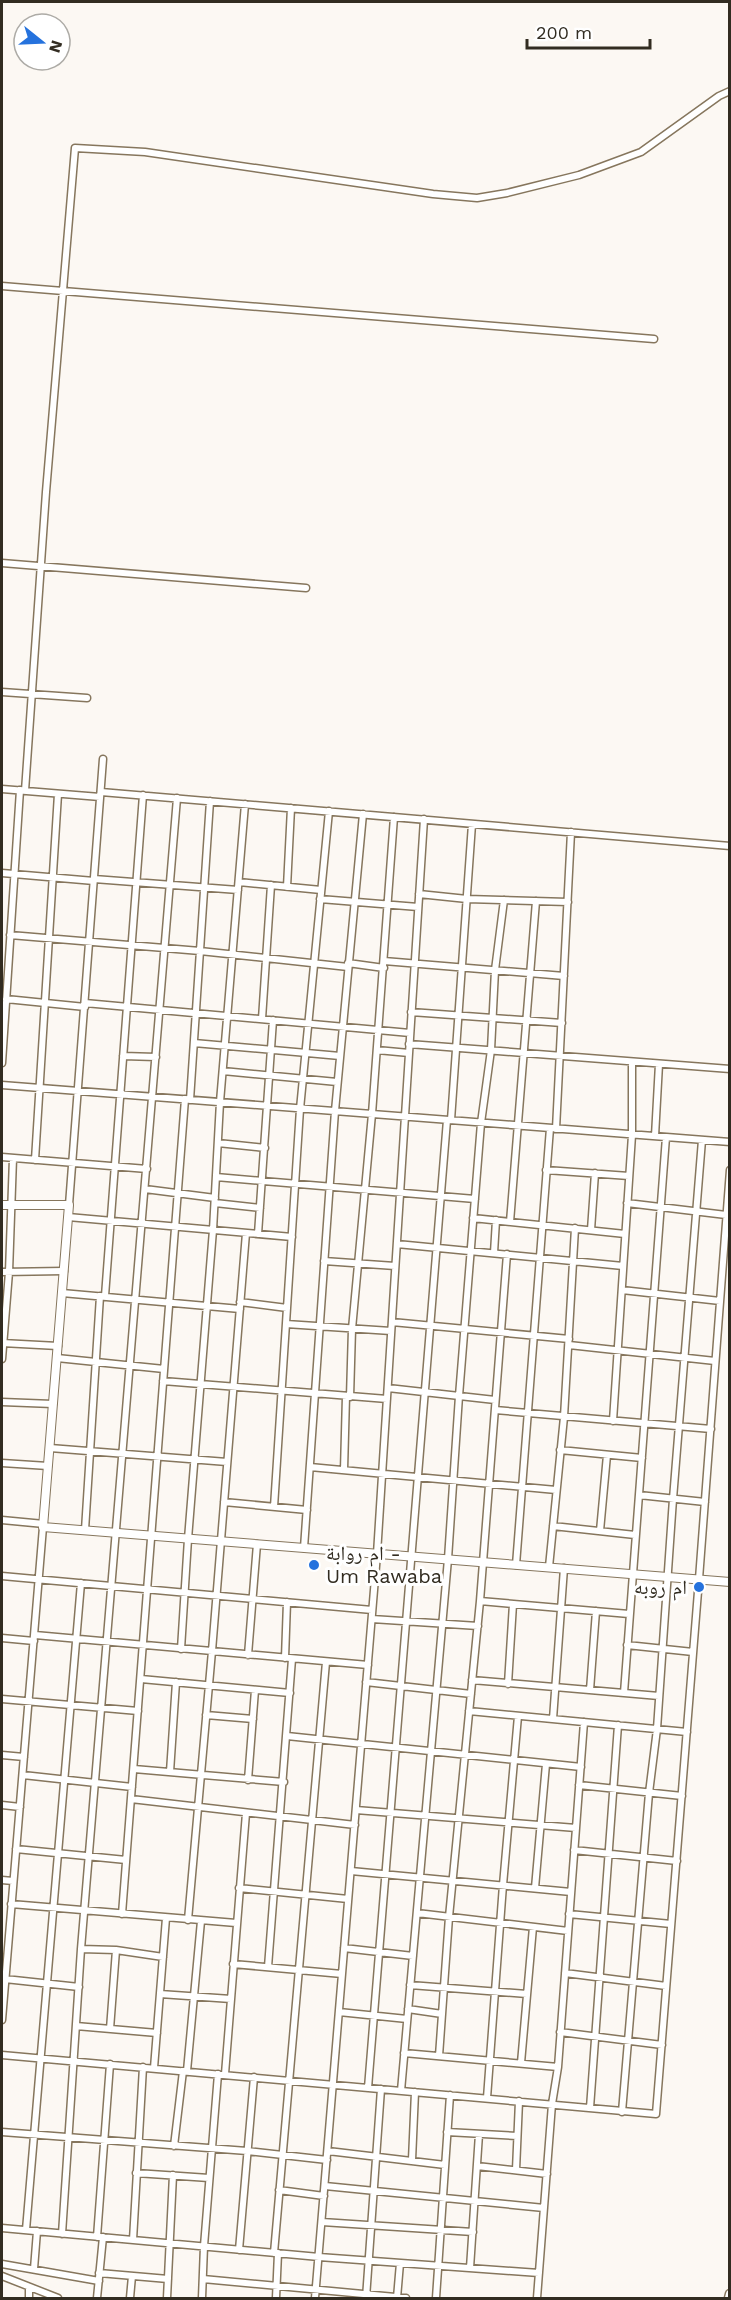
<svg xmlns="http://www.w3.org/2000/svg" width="731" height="2300" viewBox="0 0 731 2300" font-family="'Work Sans','Noto Naskh Arabic',sans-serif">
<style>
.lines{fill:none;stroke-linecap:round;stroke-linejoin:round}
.minor-casing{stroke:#86765d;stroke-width:9}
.major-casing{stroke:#86765d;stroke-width:10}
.highway-casing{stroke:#86765d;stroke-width:11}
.minor{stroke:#fff;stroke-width:6}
.major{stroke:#fff;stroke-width:8}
.highway{stroke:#fff;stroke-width:8}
.poi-dot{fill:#2572dd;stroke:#fff;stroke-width:2}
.labels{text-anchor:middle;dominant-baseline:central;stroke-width:6;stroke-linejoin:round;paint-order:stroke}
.poi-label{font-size:20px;fill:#322c21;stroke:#fff;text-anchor:start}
</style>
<rect width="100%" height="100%" fill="#fcf8f3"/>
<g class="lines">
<g class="minor-casing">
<path id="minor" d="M2,286L654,339
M2,563L306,588
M2,692L87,698
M2,789L100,797
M25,791L46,492L75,148L145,152L433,194L477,198L507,193L579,175L641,152L719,96L730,91
M101,792L730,846
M2,873L94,881
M94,879L238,890
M239,882L321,890
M287,887L291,808
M419,894L467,899L568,902
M320,899L418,907
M10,935L200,951L348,967
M384,961L564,976
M348,963L384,968
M6,999L85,1007
M85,1003L410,1033
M411,1012L562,1023
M262,1019L271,885
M194,1043L340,1056
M409,1044L730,1069
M377,1050L409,1053
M123,1056L156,1057
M2,1063L20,790
M223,1071L337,1082
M2,1085L730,1142
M190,1100L210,801
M451,1120L472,824
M556,1129L571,832
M655,1136L659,1064
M218,1143L265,1148
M2,1157L147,1169
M35,1160L58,794
M546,1170L629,1176
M216,1177L475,1199
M145,1189L215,1198
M215,1203L260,1208
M627,1203L726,1215
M69,1205L103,759
M68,1217L292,1237
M473,1218L625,1234
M510,1222L536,901
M591,1230L595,1173
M258,1234L273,1020
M397,1244L623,1266
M494,1253L496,1220
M324,1261L395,1266
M2,1272L64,1271
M622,1290L720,1301
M62,1293L240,1309
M105,1296L143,795
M240,1302L287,1308
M392,1322L569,1339
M286,1324L391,1331
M2,1343L58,1346
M569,1345L715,1361
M57,1358L164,1369
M2,1359L9,1272L13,1158
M163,1381L387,1399
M388,1388L495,1400
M350,1397L352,1329L372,1114L394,817
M2,1402L53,1404
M495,1410L711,1429
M613,1421L632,1135V1062
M50,1448L227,1462
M560,1450L642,1458
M2,1463L48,1466
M310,1467L556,1490
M344,1470L346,1396
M639,1495L705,1502
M224,1502L307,1510
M274,1507L300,1109L329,811
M2,1520L44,1524
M553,1526L635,1535
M85,1530L100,1296
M600,1531L607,1455
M304,1548L335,1111L363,814
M516,1565L550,1128
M549,1567L564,1417L575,1228
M2,1576L372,1610
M480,1601L629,1614
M372,1619L478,1626
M35,1635L368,1665
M2,1638L34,1641
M627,1645L693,1652
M181,1649L188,1539L213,1230L220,1102L245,804
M248,1655L257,1544
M285,1658L287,1602
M141,1679L290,1693
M472,1680L659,1696
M366,1682L471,1694
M508,1684L513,1604
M590,1690L596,1611
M624,1693L666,1137
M2,1699L138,1711
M469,1711L687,1732
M206,1715L253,1719
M553,1719L564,1568
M287,1736L581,1767
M2,1755L24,1757
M134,1769L284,1782
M170,1772L176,1682
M23,1775L132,1787
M248,1780L255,1690
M579,1785L682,1796
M131,1799L355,1825
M2,1805L20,1807
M356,1810L576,1828
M16,1849L126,1860
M574,1850L677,1861
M351,1871L571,1892
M2,1880L13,1881
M239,1888L348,1899
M535,1888L546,1764
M11,1904L236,1923
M417,1913L568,1931
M122,1914L185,1099
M569,1914L671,1924
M188,1920L212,1651L246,1233
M344,1948L413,1956
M81,1949L116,1950L163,1957
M233,1964L342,1974
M268,1967L292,1659
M565,1973L666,1986
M5,1979L79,1987
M410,1985L527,1994
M160,1994L231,1999
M408,2009L442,2014
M339,2012L407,2019
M2,2020L43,1527
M76,2026L157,2033
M110,2029L116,1950
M560,2032L662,2045
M404,2053L558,2067
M2,2055L656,2114L699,1579L730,1170
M439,2056L449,1917L480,1601L507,1254
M521,2063L533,1927
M154,2068L166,1918
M187,2071L201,1921
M225,2074L246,1813
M368,2088L447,1120
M401,2091L448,1559L459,1396L481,1123L491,1050L495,970L504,900
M487,2098L503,1885L518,1716
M590,2108L618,1725
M622,2112L649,1793L657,1729L673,1499L702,1140
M2,2132L247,2151L327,2160
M447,2132L517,2136
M174,2146L183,2071
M328,2151L445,2165
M412,2160L415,2092
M477,2166L547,2174
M516,2170L519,2101
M136,2173L209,2178
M325,2186L544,2208
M279,2190L324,2196
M322,2222L473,2232
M2,2228L319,2257L539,2273
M26,2230L81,1583
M62,2234L81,1949L177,798
M97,2237L110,2064
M133,2240L143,2067
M239,2250L254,2077
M274,2253L326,1662
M2,2264L99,2281
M470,2268L479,2134
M34,2269L37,2231
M99,2273L168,2279
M2,2276L58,2298
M203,2279L406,2298
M29,2298V2287
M97,2298L103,2237
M130,2298L132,2276
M167,2298L173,2175
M202,2298L204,2246L218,2074
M276,2298L278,2253
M315,2298L377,1554L424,819
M366,2298L381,2089
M397,2298L400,2263
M436,2298L450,2095
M537,2298L552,2104L558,2067L584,1722"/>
</g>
<g class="major-casing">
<path id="major" d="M2,1205H69L43,1527L730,1582"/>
</g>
<g class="highway-casing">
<path id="highway" d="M729,2298L730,2294"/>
</g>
<use href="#minor" class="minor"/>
<use href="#major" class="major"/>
<use href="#highway" class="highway"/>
</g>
<g class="poi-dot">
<circle cx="314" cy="1565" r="6"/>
<circle cx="699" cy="1587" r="6"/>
</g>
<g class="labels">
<g class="poi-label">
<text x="326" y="1553">ام روابة -<tspan x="326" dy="23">Um Rawaba</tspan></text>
<text x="687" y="1587" text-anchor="end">ام روبه</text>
</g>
</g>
<rect width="731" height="2300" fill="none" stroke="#322c21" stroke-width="6"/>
<g transform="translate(42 42) rotate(108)"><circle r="28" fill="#ffffff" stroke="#adaba6" stroke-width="1.5"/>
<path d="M0-4.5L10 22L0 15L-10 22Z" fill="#2572dd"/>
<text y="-9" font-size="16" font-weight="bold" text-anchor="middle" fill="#322c21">N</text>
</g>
<path d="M527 39v9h123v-9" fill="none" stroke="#322c21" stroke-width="3"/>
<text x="536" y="39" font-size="18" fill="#322c21" stroke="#ffffff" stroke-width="4.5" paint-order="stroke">200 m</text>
</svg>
